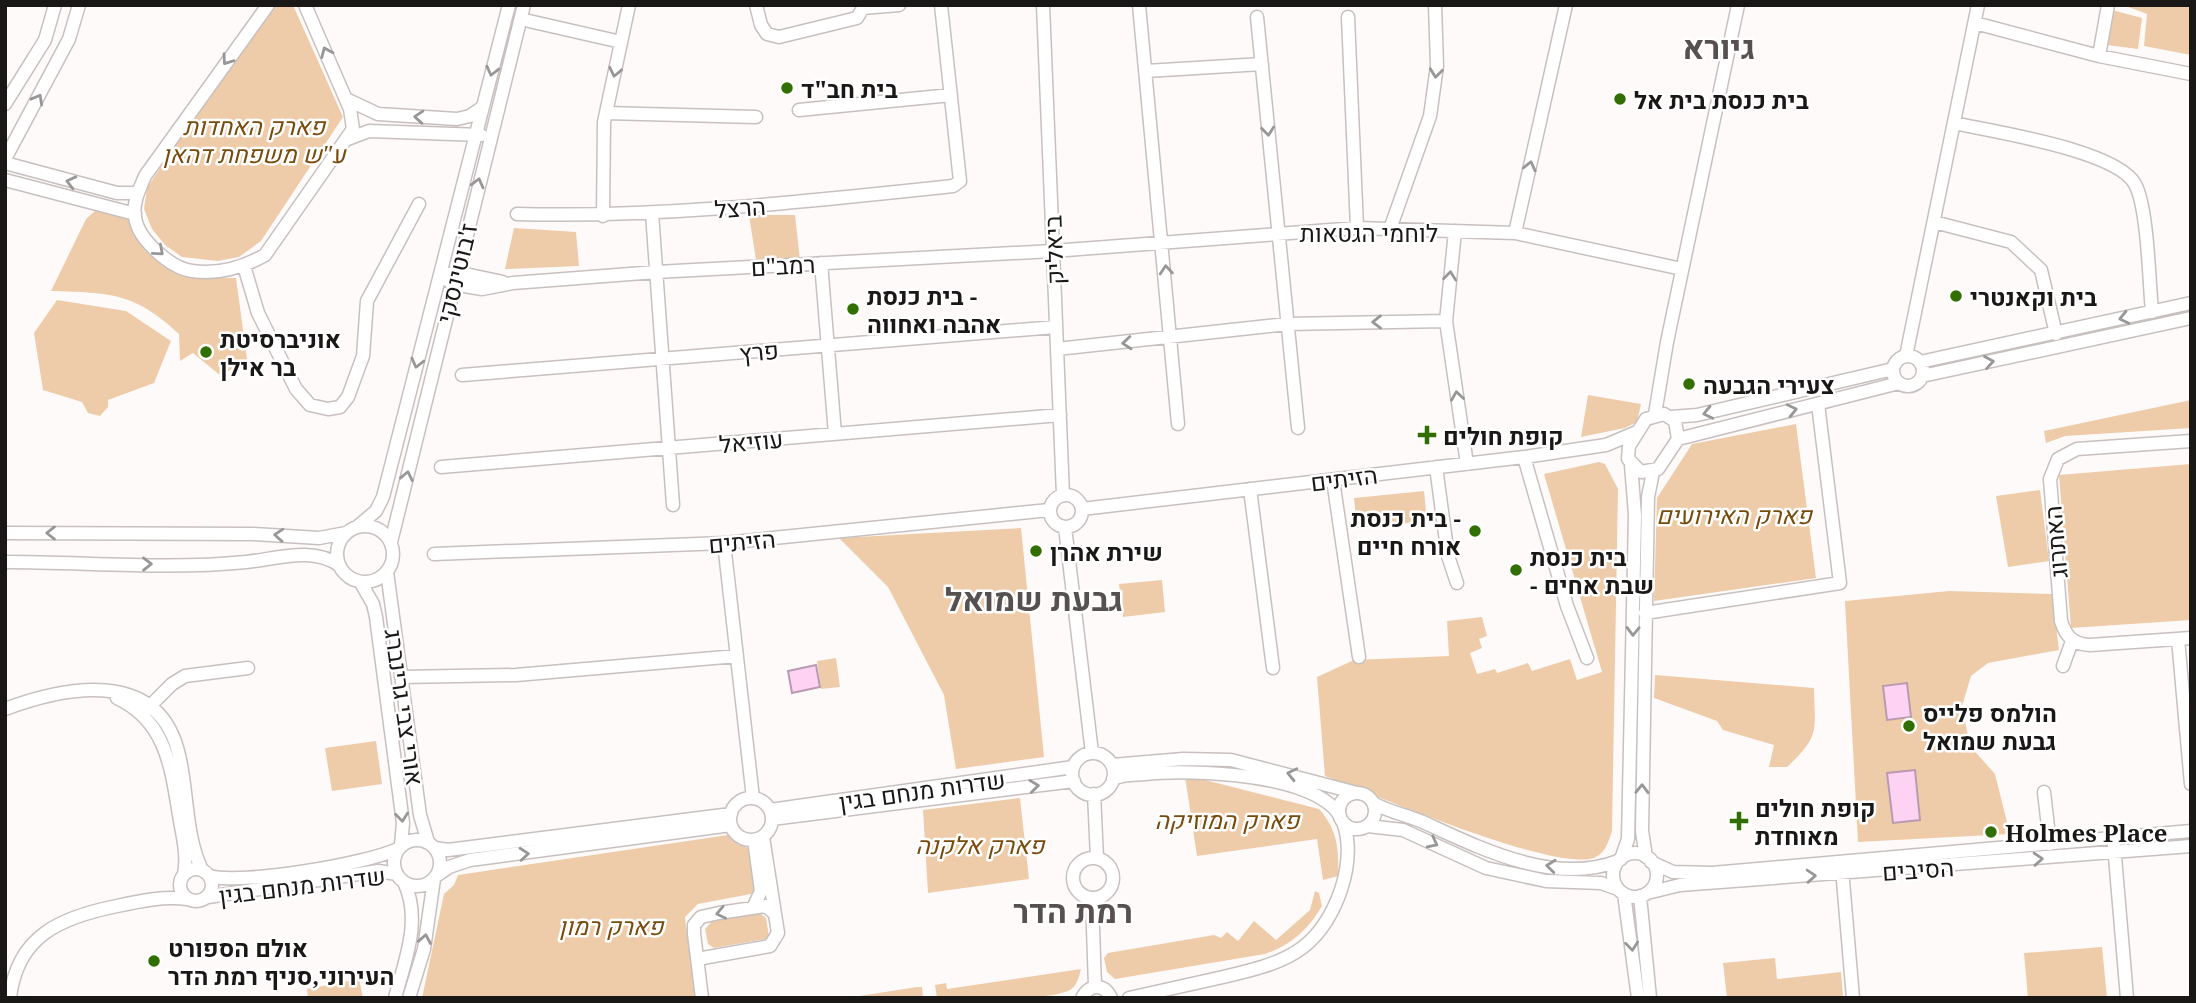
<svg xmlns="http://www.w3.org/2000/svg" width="2196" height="1003" viewBox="0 0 2196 1003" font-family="'Noto Serif',Heebo,serif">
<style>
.green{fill:#eecca9}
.water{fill:#fdd2f2;stroke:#b99ab0;stroke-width:2}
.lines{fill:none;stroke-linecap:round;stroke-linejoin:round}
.minor-casing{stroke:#c7c0bf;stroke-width:15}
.minor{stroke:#fff;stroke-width:12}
.oneway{stroke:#989797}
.poi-dot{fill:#326f02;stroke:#fff;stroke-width:2.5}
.labels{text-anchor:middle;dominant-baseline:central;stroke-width:5;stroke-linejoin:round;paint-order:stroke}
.poi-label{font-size:24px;font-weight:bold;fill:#1a1717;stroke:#fff;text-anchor:start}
.park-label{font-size:24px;font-style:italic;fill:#784a0b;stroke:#fff}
.street-label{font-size:24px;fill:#1a1717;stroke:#fff}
.district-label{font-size:32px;font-weight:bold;fill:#575050;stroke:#fff}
</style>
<rect width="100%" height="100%" fill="#fffafa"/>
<path class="green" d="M276,5H293L343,117L261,241L239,257L218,261L182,257L165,245L152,229L144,209L147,188L213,88Z
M2123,5H2191V55L2144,46L2147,14Z
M2112,10L2142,18L2138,49L2107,45Z
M96,210L130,218L145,251L193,278H236L247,359L221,376L193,353L180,361L179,334C134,292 110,293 51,291L86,219Z
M749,215H795L800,260H756Z
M514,228L576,232L579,266L505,269Z
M57,300L126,311L171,341L154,383L108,400V407L100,416L88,413L82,402L43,390L34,333Z
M1588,395L1641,404L1637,422L1625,428L1581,437Z
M2191,400V428L2065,436L2046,443L2044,431Z
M1796,424L1816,578L1654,601L1657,498L1692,444Z
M1599,462L1605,464L1618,489L1612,831C1609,840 1606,852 1596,857C1559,875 1371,793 1325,776L1317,677L1354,660L1449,656L1447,621L1482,617L1487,636L1479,639L1482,648L1470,653L1477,674L1495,669L1497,673L1528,663L1532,671L1570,659L1577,680L1602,672L1544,474Z
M2191,464V620L2071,628L2059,475Z
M2040,490L2049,561L2008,567L1996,496Z
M1424,491L1427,521L1357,528L1354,498Z
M1021,528L1044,757L956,769L944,695L888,587L839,538Z
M1162,580L1165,612L1123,617L1119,584Z
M1949,591L2052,594L2059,650L1988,663L1971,676L1962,706L1970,746L1995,774L2010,834L1858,842L1845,601Z
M836,658L840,687L821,689L817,661Z
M1655,675L1814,688C1815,732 1820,736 1787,767H1769L1774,745L1723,730L1717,721L1654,698Z
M376,741L382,784L332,791L325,748Z
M1184,770L1205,780L1319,809C1338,830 1339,850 1338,876L1323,880L1317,839L1197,856Z
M1020,798L1029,879L928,893L923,810Z
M728,835L737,844L748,848L756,893L698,904L685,917L695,998H422L444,894L454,885L458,875Z
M1315,891L1319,893L1322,906C1308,930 1291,945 1265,954L1115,979L1107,972L1104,958L1108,953L1214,935L1221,938L1227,932L1238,941L1254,921L1276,940L1310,910Z
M759,913L766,918L769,936L766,939L714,948L708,944L705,929L712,921Z
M2102,947L2107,997L2028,998L2024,953Z
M1775,958L1777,979L1841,972L1843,998H1727L1723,963Z
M1081,969C1079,977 1077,987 1068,991C1040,1002 969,998 937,998L935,985L946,983L947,989Z
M359,979L363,998H308L307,989Z
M922,987L923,998H847L917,987Z"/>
<path class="water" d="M816,665L820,687L792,693L788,671Z
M1907,683L1911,717L1887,720L1883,686Z
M1915,770L1920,820L1893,823L1887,773Z"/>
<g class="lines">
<g class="minor-casing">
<path id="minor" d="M268,5L145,176C140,188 132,204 135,217C138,240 171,268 192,271C219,275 242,268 265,255L353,129L350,109L305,5
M756,5L761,25L767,34L779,37L857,18L863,8
M1043,5L1063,495
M1139,5L1178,424
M863,8L899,5
M1257,17L1298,428
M1348,17L1357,228
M529,21L621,42
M1975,23L2099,56L2191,74
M2099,56L2108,5
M1146,71L1262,64
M346,99L378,114L457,119L470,116L483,107
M5,104L45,40L55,5
M799,110L951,95
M606,113L756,117
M1954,123C1994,132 2116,150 2135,184C2148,208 2149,282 2152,312
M348,139L369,131L481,135
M5,159L69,39L79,5
M5,163L117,193H137
M5,180L135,214
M652,213L673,505
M517,214C663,218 808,201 953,186L960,181L941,5
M603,216L604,122L629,5
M1934,222L2011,242L2041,270L2056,334
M1390,229L1430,116L1437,66L1435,5
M1455,231L1446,321L1467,464
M1515,233L1566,5
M821,263L835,434
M244,266L258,313L296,389L310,405L328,409L340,407L348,397L363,356L367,301L419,204
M449,274L456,272L503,282
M440,275L453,284L482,289L513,283L656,272L1053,251L1357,228L1515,233L1682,269
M1057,349L1287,324L1446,321
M1906,356L1978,5
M1893 371a15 15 0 1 1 30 0a15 15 0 1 1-30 0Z
M1920,362L2191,303
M462,375L1056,327
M1922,376L2191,318
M1655,414L1667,342L1738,5
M1664,414L1675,421L1678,439L1658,469L1641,472L1628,459L1629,446L1646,419Z
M1671,417L1697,415L1893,369
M1678,439L1899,383
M2191,441L2077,449L2058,459L2050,479L2061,621C2066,637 2073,644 2090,645L2191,638
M1524,457L1567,606L1587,658
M441,467L1060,415
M1436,467L1448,556L1457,583
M1333,480L1359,657
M1250,489L1273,668
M1050 511a16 16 0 1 1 32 0a16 16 0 1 1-32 0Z
M1082,509L1524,457L1606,445L1637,432
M337 554a28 28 0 1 1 56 0a28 28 0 1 1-56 0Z
M357,527L376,511L383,497L509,5
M1065,527L1092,753
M5,533L253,534L319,538L346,533
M391,542L524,5
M724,543L753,798
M434,554L724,543L1049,510
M5,562C85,562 167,570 246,562C276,559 314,546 340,566
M387,572L420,815L428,842
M361,583L373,604L376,617L403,823L401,845
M1645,613L1840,583L1818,404
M2178,639L2191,784
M2063,666L2072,641
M401,677L516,675L737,656
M117,698C166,721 171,767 179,815C182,834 188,855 184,874
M5,709C67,686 159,668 179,755C188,792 185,835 202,870
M144,712L172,684L185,676L248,668
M1072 774a21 21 0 1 1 42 0a21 21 0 1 1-42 0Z
M1112,765L1183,759L1231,760L1357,793
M1113,779C1123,774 1135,775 1145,774C1191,769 1315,773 1340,816
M2044,792L2050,844
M1339 811a18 18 0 1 1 36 0a18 18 0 1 1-36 0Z
M1094,794L1097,858
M730 819a21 21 0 1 1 42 0a21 21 0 1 1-42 0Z
M1373,803C1389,812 1407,815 1423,822C1480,848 1554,886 1618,861
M770,810L1073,767
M772,819L1074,781
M1368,826L1403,830L1486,868L1546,881L1601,883L1618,889
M763,837L775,914
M394 863a23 23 0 1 1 46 0a23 23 0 1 1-46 0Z
M754,840L761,891L754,906
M2114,845L2127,998
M435,848L448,850L731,814
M1613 875a22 22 0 1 1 44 0a22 22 0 1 1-44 0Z
M1646,857L1642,831L1648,497L1653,472
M1073 878a20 20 0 1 1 40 0a20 20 0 1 1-40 0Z
M1621,859L1628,839L1635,515L1631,465
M1651,862L1673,872L1712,873L2191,831
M180 885a16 16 0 1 1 32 0a16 16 0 1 1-32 0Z
M1842,869L1853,998
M209,876C242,885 365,864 398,849
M436,876L449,867L470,860L731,825
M1647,893L1680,885L2191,846
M1624,894L1638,998
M1640,896L1650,998
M208,897L378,871L397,874
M1092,898L1095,987
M697,959L770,946L778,933L775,914L766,906L719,913L701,917L694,925V934L702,998
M10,998C17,935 62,917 117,906C140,901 164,896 187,899
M395,998C405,960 422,920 404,882
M409,998L424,949L434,879
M1082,998C1089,984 1104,983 1111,998
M1129,998C1160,991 1192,984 1223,977C1283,963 1319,953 1341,890C1348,868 1351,844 1343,822"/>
</g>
<use href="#minor" class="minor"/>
</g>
<defs><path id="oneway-chevron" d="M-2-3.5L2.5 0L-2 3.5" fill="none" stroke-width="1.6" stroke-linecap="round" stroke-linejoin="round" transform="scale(1.75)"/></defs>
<g class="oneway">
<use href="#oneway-chevron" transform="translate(326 52) rotate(-113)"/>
<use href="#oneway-chevron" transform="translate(227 60) rotate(125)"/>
<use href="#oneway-chevron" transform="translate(492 71) rotate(104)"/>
<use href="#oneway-chevron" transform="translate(615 72) rotate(102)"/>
<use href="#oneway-chevron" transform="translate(1436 73) rotate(97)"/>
<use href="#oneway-chevron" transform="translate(38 99) rotate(-61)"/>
<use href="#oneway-chevron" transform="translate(419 117) rotate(-176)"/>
<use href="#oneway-chevron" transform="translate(1268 131) rotate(84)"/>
<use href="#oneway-chevron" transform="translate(1530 166) rotate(-77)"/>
<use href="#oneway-chevron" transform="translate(71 182) rotate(-166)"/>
<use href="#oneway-chevron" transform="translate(478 183) rotate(-76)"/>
<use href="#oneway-chevron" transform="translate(159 251) rotate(41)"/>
<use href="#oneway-chevron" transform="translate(1166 270) rotate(-95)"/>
<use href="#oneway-chevron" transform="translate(1450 276) rotate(-84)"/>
<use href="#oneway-chevron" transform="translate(2124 318) rotate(167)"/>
<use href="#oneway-chevron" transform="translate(1377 322) rotate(179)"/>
<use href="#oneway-chevron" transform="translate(1127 343) rotate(175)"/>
<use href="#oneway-chevron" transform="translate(1989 362) rotate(-10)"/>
<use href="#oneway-chevron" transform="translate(417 363) rotate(104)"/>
<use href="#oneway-chevron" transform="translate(1457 396) rotate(-98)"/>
<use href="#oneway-chevron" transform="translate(1792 410) rotate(-13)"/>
<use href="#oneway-chevron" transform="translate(1708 413) rotate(167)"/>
<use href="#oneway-chevron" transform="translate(407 476) rotate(-78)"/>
<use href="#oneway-chevron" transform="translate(51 533) rotate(-180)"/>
<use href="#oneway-chevron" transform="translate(279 535) rotate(-176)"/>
<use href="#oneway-chevron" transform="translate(147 564) rotate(-1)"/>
<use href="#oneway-chevron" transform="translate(1633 631) rotate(91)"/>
<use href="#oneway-chevron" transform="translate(1292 774) rotate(-167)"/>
<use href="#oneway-chevron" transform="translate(1034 786) rotate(-7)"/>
<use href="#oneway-chevron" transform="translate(1642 789) rotate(-89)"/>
<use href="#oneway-chevron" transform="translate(402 817) rotate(84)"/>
<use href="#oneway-chevron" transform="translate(1433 843) rotate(27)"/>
<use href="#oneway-chevron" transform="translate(524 854) rotate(-5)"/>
<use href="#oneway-chevron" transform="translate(2038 859) rotate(-4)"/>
<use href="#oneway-chevron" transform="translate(1551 866) rotate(-174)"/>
<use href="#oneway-chevron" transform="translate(1811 876) rotate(-4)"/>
<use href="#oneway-chevron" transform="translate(721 913) rotate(168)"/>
<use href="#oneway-chevron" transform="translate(425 939) rotate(-80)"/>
<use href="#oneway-chevron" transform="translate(1632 946) rotate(84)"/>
</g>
<g class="poi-dot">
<circle cx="787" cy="88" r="7"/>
<circle cx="1620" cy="99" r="7"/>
<circle cx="1956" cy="296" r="7"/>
<circle cx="853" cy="309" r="7"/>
<circle cx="206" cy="352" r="7"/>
<circle cx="1689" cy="384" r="7"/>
<path d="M1423.5 424.5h7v7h7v7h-7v7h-7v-7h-7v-7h7z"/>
<circle cx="1475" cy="531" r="7"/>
<circle cx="1036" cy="551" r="7"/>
<circle cx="1516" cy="570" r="7"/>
<circle cx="1909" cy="726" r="7"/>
<path d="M1735.5 810.5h7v7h7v7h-7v7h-7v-7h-7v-7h7z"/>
<circle cx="1991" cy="832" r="7"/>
<circle cx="154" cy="961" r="7"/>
</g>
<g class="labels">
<g class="poi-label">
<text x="801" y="88">בית חב"ד</text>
<text x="1634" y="99">בית כנסת בית אל</text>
<text x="867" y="295">בית כנסת -<tspan x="867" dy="28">אהבה ואחווה</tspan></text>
<text x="1970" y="296">בית וקאנטרי</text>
<text x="220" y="338">אוניברסיטת<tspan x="220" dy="28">בר אילן</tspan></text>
<text x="1703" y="384">צעירי הגבעה</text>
<text x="1443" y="435">קופת חולים</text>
<text x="1461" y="517" text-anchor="end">בית כנסת -<tspan x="1461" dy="28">אורח חיים</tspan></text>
<text x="1050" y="551">שירת אהרן</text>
<text x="1530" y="556">בית כנסת<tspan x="1530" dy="28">- שבת אחים</tspan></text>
<text x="1923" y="712">הולמס פלייס<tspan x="1923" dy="28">גבעת שמואל</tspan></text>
<text x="1755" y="807">קופת חולים<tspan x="1755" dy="28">מאוחדת</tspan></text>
<text x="2005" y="832">Holmes Place</text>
<text x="168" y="947">אולם הספורט<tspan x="168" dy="28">העירוני,סניף רמת הדר</tspan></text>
</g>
<g class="park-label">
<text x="254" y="125">פארק האחדות<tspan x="254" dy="28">ע"ש משפחת דהאן</tspan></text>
<text x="1734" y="514">פארק האירועים</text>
<text x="1227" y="819">פארק המוזיקה</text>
<text x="980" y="844">פארק אלקנה</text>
<text x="611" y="925">פארק רמון</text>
</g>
<g class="street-label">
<text transform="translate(740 207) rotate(-4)">הרצל</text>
<text x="1369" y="232">לוחמי הגטאות</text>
<text transform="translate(1053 250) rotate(-92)">ביאליק</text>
<text transform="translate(783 265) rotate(-3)">רמב"ם</text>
<text transform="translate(456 273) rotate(-76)">ז'בוטינסקי</text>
<text transform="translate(759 351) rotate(-5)">פרץ</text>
<text transform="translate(751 441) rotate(-5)">עוזיאל</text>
<text transform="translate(1344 478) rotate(-7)">הזיתים</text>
<text transform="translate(742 541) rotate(-5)">הזיתים</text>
<text transform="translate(2055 542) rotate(-95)">האתרוג</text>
<text transform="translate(405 707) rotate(82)">אורי צבי גרינברג</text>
<text transform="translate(922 790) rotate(-8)">שדרות מנחם בגין</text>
<text transform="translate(1918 869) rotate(-4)">הסיבים</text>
<text transform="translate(302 885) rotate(-7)">שדרות מנחם בגין</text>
</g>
<g class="district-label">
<text x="1719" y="46">גיורא</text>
<text x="1034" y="598">גבעת שמואל</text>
<text x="1073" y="910">רמת הדר</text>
</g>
</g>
<rect width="2196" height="1003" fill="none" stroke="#1a1717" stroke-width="14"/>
</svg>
